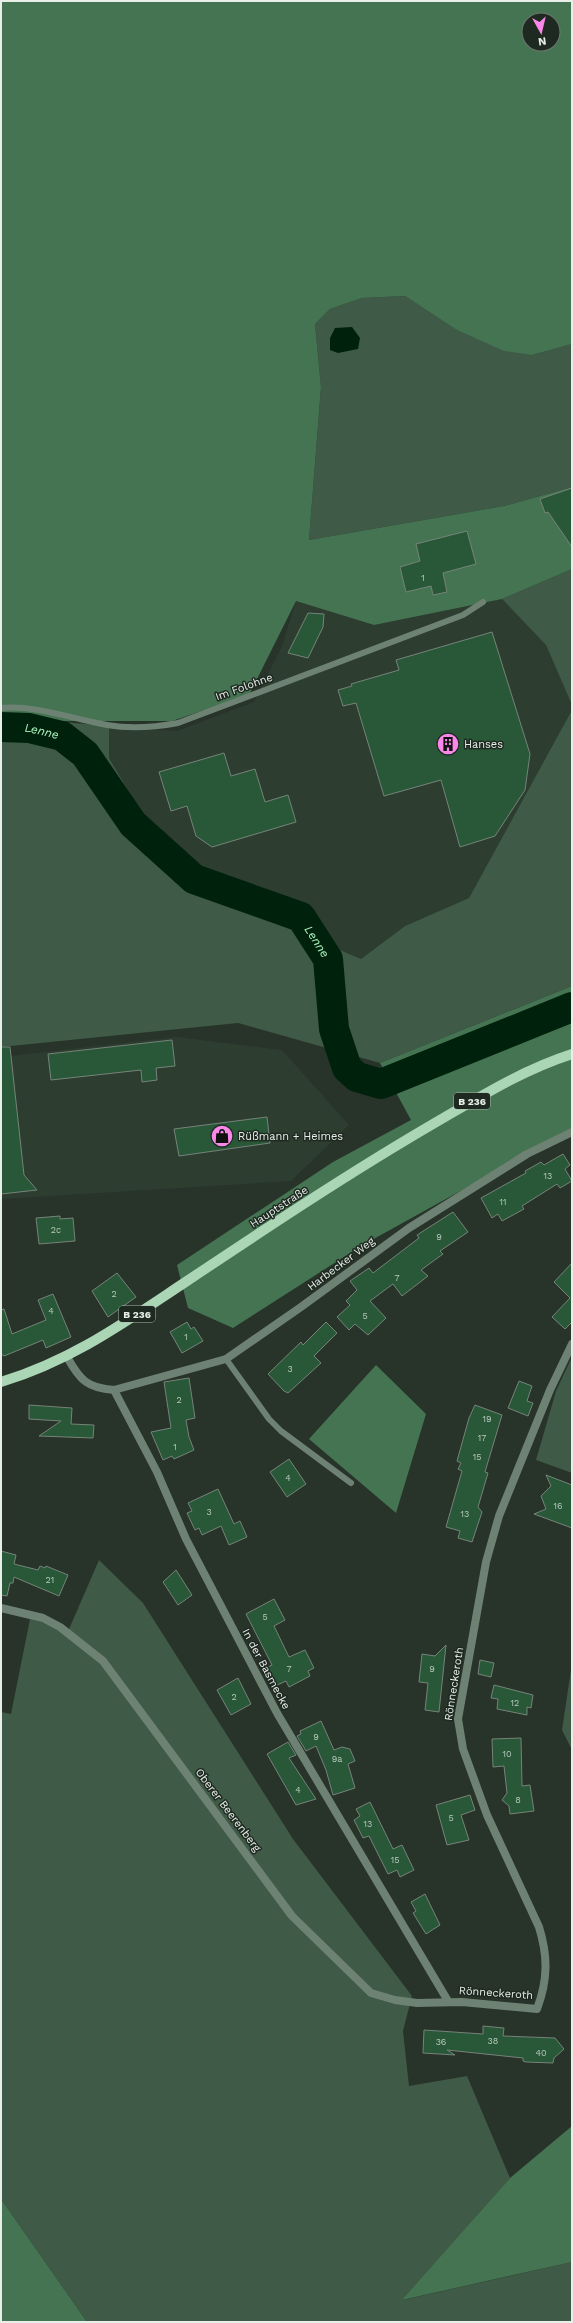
<svg xmlns="http://www.w3.org/2000/svg" width="573" height="2323" viewBox="0 0 573 2323" font-family="'Work Sans',sans-serif">
<style>
.built{fill:#2d3e31}
.green{fill:#3f5a46}
.forest{fill:#457453;fill-rule:evenodd}
.water{fill:#00220c}
.lines{fill:none;stroke-linecap:round;stroke-linejoin:round}
.river{stroke:#00220c;stroke-width:30}
.building{fill:#295838;stroke:#768379}
.service{stroke:#6e8273;stroke-width:6}
.minor{stroke:#6e8273;stroke-width:8}
.primary{stroke:#abd6b5;stroke-width:10}
.labels{text-anchor:middle;dominant-baseline:central;stroke-width:3;stroke-linejoin:round;paint-order:stroke}
.number-label{font-size:9px;fill:#b8c9bd}
.shield{fill:#1e2921;stroke:#abb4ad;stroke-width:1}
.shield-label{font-size:10px;font-weight:bold;fill:#e8efe9}
.street-label{font-size:11px;fill:#e8efe9;stroke:#1e2921}
.poi-label{font-size:11px;fill:#e8efe9;stroke:#1e2921;text-anchor:start}
.water-label{font-size:12px;font-style:italic;fill:#a9f3bd;stroke:#1e2921}
</style>
<rect width="100%" height="100%" fill="#28332a"/>
<path class="built" d="M502,599L546,645L572,705V710L469,898L405,926L361,959L183,883L109,758V726L177,731L254,702L282,646L296,601L374,625Z
M176,1037L282,1050L349,1125L291,1181L1,1199V1057Z"/>
<path class="green" d="M405,296L455,329L532,355L572,344V487L504,506L309,540L321,387L315,324L330,309L362,298Z
M572,569V705L546,645L502,599Z
M572,710V986L380,1063L238,1023L1,1047V733L51,721L109,726V758L183,883L361,959L405,926L469,898Z
M572,1357V1473L536,1460L556,1391Z
M99,1560L143,1603L293,1839L412,1996L403,2031L409,2086L467,2076L510,2178L403,2300L572,2262V2322H87L1,2199V1712L11,1714L30,1619L69,1629Z
M572,1663V1750L562,1730Z"/>
<path class="forest" d="M1,1H572V344L532,355L504,351L455,329L405,296L362,298L330,309L315,324L321,387L309,540L504,506L572,487V569L502,599L374,625L296,601L249,695L172,721H51L1,733ZM529,20H553V44H529Z
M572,986V1135L527,1154L361,1246L233,1328L188,1308L177,1265L333,1162L411,1120L380,1063Z
M376,1365L426,1414L396,1513L309,1439Z
M572,2126V2262L402,2300L510,2178Z
M1,2199L87,2322H1Z"/>
<path class="water" d="M352,327L360,338L358,349L338,353L330,350V338L335,328Z"/>
<g class="lines">
<path class="river" id="s1" d="M1,727L29,728L62,736L85,754L133,824L194,879L301,917L328,959L334,1029L347,1068L357,1077L381,1084L572,1007"/>
</g>
<path class="building" d="M572,488V547L548,512L545,513L540,499Z
M467,531L476,564L443,573L447,592L433,595L431,586L406,592L400,567L420,561L416,544Z
M308,613L324,614L323,627L308,658L288,653Z
M492,632L530,754L525,790L495,836L460,847L441,780L384,796L356,703L343,706L338,690L352,686L351,684L399,670L396,660Z
M224,753L231,776L255,769L265,802L288,795L296,822L212,847L196,836L187,806L171,811L159,772Z
M172,1040L175,1066L156,1068L157,1080L142,1082L141,1070L51,1080L48,1054Z
M1,1047H10L24,1175L37,1190L1,1194Z
M267,1117L270,1143L179,1156L174,1129Z
M563,1154L570,1165L565,1169L572,1181L560,1188L557,1184L522,1206L524,1209L502,1221L498,1214L492,1218L481,1198L526,1173L525,1171L541,1162L544,1165Z
M453,1212L468,1232L440,1251L443,1254L421,1270L428,1276L402,1296L393,1284L370,1301L386,1318L368,1335L355,1324L349,1330L337,1317L350,1305L346,1301L357,1290L350,1281L369,1268L373,1273L419,1238L417,1235Z
M60,1216V1219L73,1218L75,1241L39,1244L36,1218Z
M572,1263V1322L565,1329L552,1317L570,1298L554,1282Z
M117,1273L136,1297L108,1317L92,1291Z
M53,1294L71,1337L46,1348L43,1340L4,1356L1,1354V1310L4,1309L12,1334L46,1320L38,1300Z
M187,1322L191,1329L194,1327L203,1341L182,1353L170,1332Z
M326,1322L337,1333L314,1356L321,1363L288,1393L284,1391L268,1374L301,1342L303,1345Z
M189,1378L195,1418L186,1420L189,1437L194,1450L174,1459L172,1456L163,1460L151,1432L171,1428L164,1382Z
M519,1381L532,1386L527,1401L533,1403L528,1416L508,1408Z
M29,1405L72,1408L71,1424L94,1425L93,1438L39,1436L61,1421L29,1419Z
M475,1405L502,1415L485,1472L488,1473L478,1507L482,1512L472,1542L458,1538L460,1531L446,1527L462,1471L458,1469L461,1463L457,1461L469,1418Z
M289,1459L306,1484L287,1497L270,1472Z
M546,1475L572,1485V1528L534,1514L546,1509L541,1496L551,1486Z
M218,1489L234,1524L240,1521L247,1537L229,1545L221,1526L202,1535L199,1528L195,1530L187,1513L192,1511L188,1503Z
M1,1551L16,1555L14,1564L38,1570L40,1566L45,1568L46,1566L68,1575L59,1596L14,1577L13,1583H10L7,1596L1,1595Z
M176,1570L192,1595L178,1605L163,1582Z
M274,1599L285,1620L274,1626L289,1657L305,1650L314,1668L308,1671L310,1676L289,1687L286,1681L275,1686L266,1668L272,1665L246,1614Z
M446,1645L439,1712L425,1710L428,1683L419,1682L422,1654L435,1656Z
M480,1660L494,1663L491,1677L478,1674Z
M238,1678L251,1704L231,1715L217,1690Z
M494,1685L533,1695L531,1708L527,1707V1715L497,1709L498,1699L491,1698Z
M321,1721L334,1750L342,1747L350,1749L355,1761L348,1764L355,1788L333,1795L326,1770L316,1746L306,1751L297,1736L301,1734L300,1731Z
M521,1738L522,1786L530,1785L534,1811L510,1814L509,1806L502,1800L507,1793L504,1766L493,1767L492,1739Z
M288,1742L296,1755L289,1758L316,1799L296,1805L267,1754Z
M470,1795L475,1810L461,1815L469,1840L447,1845L436,1805Z
M370,1802L393,1849L402,1845L414,1870L400,1877L397,1870L388,1874L369,1836L363,1838L354,1820L360,1816L356,1809Z
M425,1894L440,1925L426,1934L413,1913L416,1911L411,1902Z
M483,2026L504,2028L503,2036L555,2038L564,2049L554,2058L553,2063L526,2062L523,2061V2058L447,2050L455,2055L423,2053L424,2030L483,2034Z"/>
<g class="lines">
<path class="service" d="M1,708C37,705 72,719 107,725C130,729 156,727 178,723L463,615L483,602
M226,1359L269,1419L281,1431L351,1483"/>
<path class="minor" d="M67,1357C80,1380 87,1388 114,1390L226,1359L301,1307L409,1228L527,1154L572,1132
M114,1390L157,1472L186,1539L277,1713L448,2001
M1,1608L43,1618L60,1627L103,1661L292,1916L371,1993L395,2000L417,2003L462,2002L537,2009C548,1980 548,1956 539,1927L487,1815L463,1749L458,1719L486,1562L499,1516L550,1390L572,1344"/>
<path class="primary" d="M1,1382C73,1360 125,1322 187,1281C268,1227 349,1173 433,1124C478,1098 522,1070 572,1054"/>
</g>
<defs>
<g id="building-disc" transform="scale(1.15)"><circle r="9.5" fill="#f988e9" stroke="#1e2921"/><path d="M-4-6H4V6H1V3H-1V6H-4ZM-2.5-4.3h1.7v1.8h-1.7ZM.8-4.3h1.7v1.8H.8ZM-2.5-1h1.7V.8h-1.7ZM.8-1h1.7V.8H.8Z" fill="#111"/></g>
<g id="shop-disc" transform="scale(1.15)"><circle r="9.5" fill="#f988e9" stroke="#1e2921"/><path d="M-5-2.5h2.3a2.7 3.5 0 0 1 5.4 0H5L5.5 6h-11ZM-1.5-2.5h3a1.5 2.3 0 0 0-3 0Z" fill="#111"/></g>
</defs>
<g fill-rule="evenodd">
<use href="#building-disc" x="448" y="744"/>
<use href="#shop-disc" x="222" y="1136"/>
</g>
<g class="labels">
<g class="number-label">
<text x="423" y="578">1</text>
<text x="548" y="1176">13</text>
<text x="503" y="1202">11</text>
<text x="56" y="1230">2c</text>
<text x="439" y="1237">9</text>
<text x="397" y="1278">7</text>
<text x="114" y="1294">2</text>
<text x="51" y="1311">4</text>
<text x="365" y="1316">5</text>
<text x="186" y="1337">1</text>
<text x="290" y="1369">3</text>
<text x="179" y="1400">2</text>
<text x="487" y="1419">19</text>
<text x="482" y="1438">17</text>
<text x="175" y="1447">1</text>
<text x="477" y="1457">15</text>
<text x="288" y="1478">4</text>
<text x="558" y="1506">16</text>
<text x="209" y="1512">3</text>
<text x="465" y="1514">13</text>
<text x="50" y="1580">21</text>
<text x="265" y="1617">5</text>
<text x="289" y="1669">7</text>
<text x="432" y="1669">9</text>
<text x="234" y="1697">2</text>
<text x="515" y="1703">12</text>
<text x="316" y="1737">9</text>
<text x="507" y="1754">10</text>
<text x="337" y="1759">9a</text>
<text x="298" y="1790">4</text>
<text x="518" y="1800">8</text>
<text x="451" y="1818">5</text>
<text x="368" y="1824">13</text>
<text x="395" y="1860">15</text>
<text x="493" y="2041">38</text>
<text x="441" y="2042">36</text>
<text x="541" y="2053">40</text>
</g>
<g class="shield">
<rect x="454" y="1093" width="36" height="16" rx="3"/>
<rect x="119" y="1306" width="36" height="16" rx="3"/>
</g>
<g class="shield-label">
<text x="472" y="1101">B 236</text>
<text x="137" y="1314">B 236</text>
</g>
<g class="street-label">
<text transform="translate(244 687) rotate(-20)">Im Folohne</text>
<text transform="translate(279 1207) rotate(-33)">Hauptstraße</text>
<text transform="translate(341 1264) rotate(-37)">Harbecker Weg</text>
<text transform="translate(266 1669) rotate(62)">In der Basmecke</text>
<text transform="translate(454 1684) rotate(-81)">Rönneckeroth</text>
<text transform="translate(228 1810) rotate(53)">Oberer Beerenberg</text>
<text transform="translate(496 1993) rotate(4)">Rönneckeroth</text>
</g>
<g class="poi-label">
<text x="464" y="744">Hanses</text>
<text x="238" y="1136">Rüßmann + Heimes</text>
</g>
<g class="water-label">
<text stroke="none"><textPath href="#s1" startOffset="41">Lenne</textPath></text>
<text stroke="none"><textPath href="#s1" startOffset="401">Lenne</textPath></text>
</g>
</g>
<rect width="573" height="2323" fill="none" stroke="#e8efe9" stroke-width="4"/>
<g transform="translate(541 32) rotate(172)"><circle r="19" fill="#1e2921" stroke="#6f7871"/>
<path d="M0-3L7 15L0 10L-7 15Z" fill="#f988e9"/>
<text y="-6" font-size="11" font-weight="bold" text-anchor="middle" fill="#e8efe9">N</text>
</g>
</svg>
